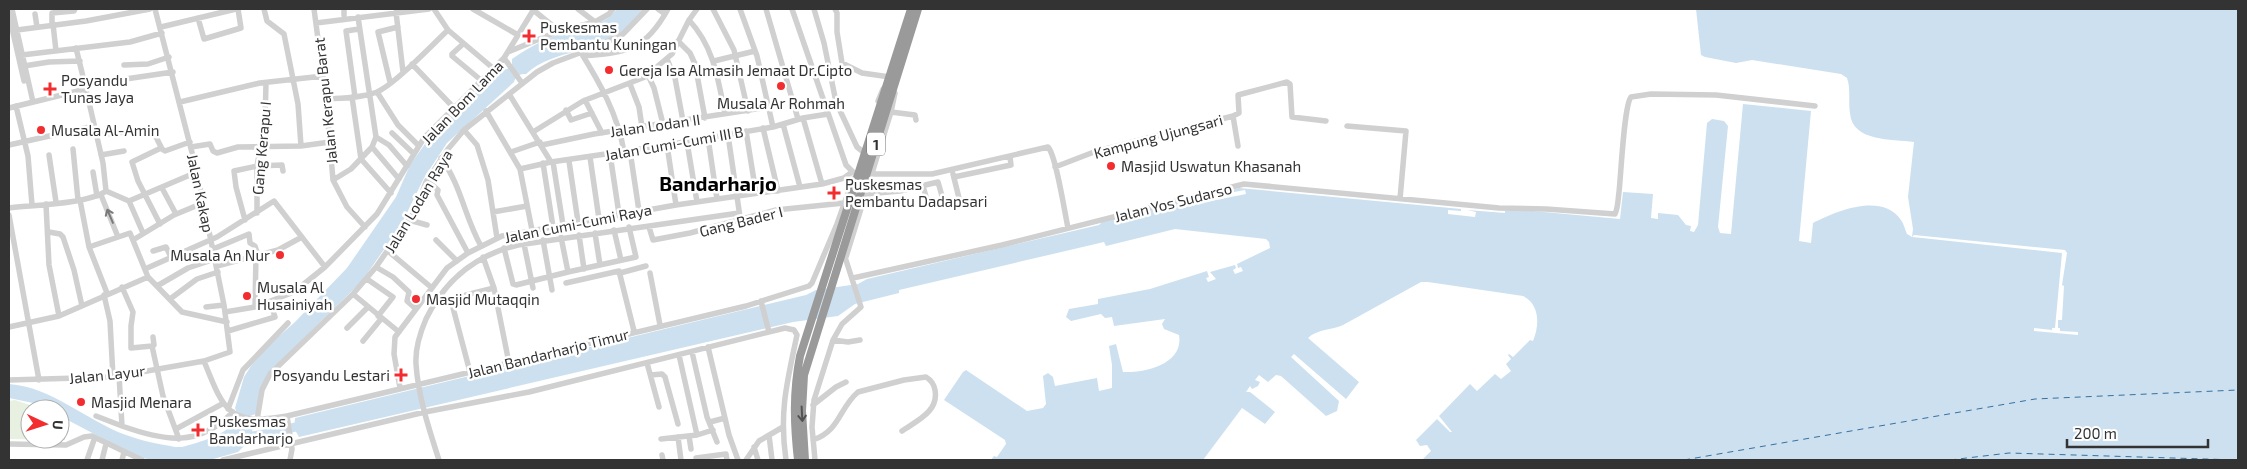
<svg xmlns="http://www.w3.org/2000/svg" width="2247" height="469" viewBox="0 0 2247 469" font-family="'Exo 2',sans-serif">
<style>
.green{fill:#e8f0e1}
.water{fill:#cce0f0}
.pier{fill:#fff}
.lines{fill:none;stroke-linecap:round;stroke-linejoin:round}
.river{stroke:#cce0f0;stroke-width:9}
.ferry{stroke:#38709d;stroke-width:1;stroke-dasharray:6 5;stroke-linecap:butt}
.minor{stroke:#d0d0d0;stroke-width:5.5}
.highway{stroke:#9a9a9a;stroke-width:8}
.oneway{stroke:#7a7a7a}
.oneway2{stroke:#525252}
.poi-dot{fill:#f32c2f;stroke:#fff;stroke-width:2}
.labels{text-anchor:middle;dominant-baseline:central;stroke-width:5;stroke-linejoin:round;paint-order:stroke}
.shield{fill:#fff;stroke:#707070;stroke-width:1}
.shield-label{font-size:14px;font-weight:bold;fill:#333}
.poi-label{font-size:15px;fill:#333;stroke:#fff;text-anchor:start}
.street-label{font-size:15px;fill:#333;stroke:#fff}
.district-label{font-size:20px;font-weight:bold;fill:#000;stroke:#fff}
</style>
<rect width="100%" height="100%" fill="#fff"/>
<path class="green" d="M15,400L42,409H30V439H60V418L67,421L65,440L9,439V401Z"/>
<path class="water" d="M617,9H645C638,16 632,26 625,32C601,53 554,48 526,74C520,74 516,75 514,82L447,143L424,178L401,225L362,281L267,374L256,414L249,416L248,422L253,428L250,440L238,452L210,460H151L136,456L60,416V409H45L33,403L9,398V384C52,387 87,421 126,435C142,441 159,444 175,447H182C197,443 246,431 235,408L244,377L251,366L269,345L295,322L347,268L396,197L410,165L435,130L501,69H507L512,64V59C528,48 543,40 561,33C583,25 601,29 617,9Z
M1696,9H2238V460H1422L1431,451L1427,445L1420,446L1416,440L1437,419L1450,432H1452L1439,416L1470,384L1477,391L1495,374L1501,379L1511,371L1506,364L1511,359L1508,355L1509,354L1513,357L1530,340L1533,341C1539,327 1541,305 1523,296L1428,282H1421L1343,325C1332,330 1317,329 1308,338L1359,382L1346,399L1294,354L1291,357L1339,401L1337,411L1326,416L1281,376L1276,375L1268,382L1259,375L1255,380L1260,382L1258,386L1252,389L1250,386L1246,392H1250L1275,412L1265,424L1242,408L1203,460H991L994,456L997,457L1006,444L1005,440L944,400L963,372L966,370L1027,411L1043,408L1046,404L1043,376L1048,373L1053,377L1055,386L1097,378L1099,391L1112,388V365L1109,346L1116,344L1123,372C1145,373 1184,364 1179,335L1164,329L1162,324L1165,319L1114,326L1112,317L1105,318L1101,314L1071,321L1066,317L1069,309L1098,304V299L1150,289L1207,271L1209,277L1206,278L1208,282L1216,279L1210,272L1235,265L1236,268L1233,270L1235,274L1243,271L1241,267L1238,268L1237,264L1270,248L1269,242L1266,239L1175,229L1106,246L1104,242L899,290V293L855,304L838,316L793,322L299,437L295,430H294L295,418L806,295L816,290L858,284L867,279L1099,225L1102,222L1226,192V194L1205,198L1206,202L1246,194L1245,190L1234,192L1233,190L1239,188L1461,209V211L1448,210V214L1475,217L1476,212L1467,210L1505,213V211H1533L1620,219L1623,192L1653,194L1651,218L1658,219V213L1678,215L1686,225L1691,226L1690,231L1694,232L1698,225L1707,123L1712,119L1724,121L1728,126L1718,227L1720,233L1731,234L1743,104L1811,111L1799,241L1811,243L1813,223C1836,211 1882,192 1901,220C1904,224 1905,230 1907,234L1912,237L1913,229L1908,197L1914,142C1892,139 1852,142 1850,113C1848,100 1851,89 1847,78L1841,74L1752,60L1736,63L1705,57L1701,55Z"/>
<path class="pier" d="M1914,235L2065,250L2067,253L2062,285L2064,286L2062,320H2058V328H2060V331L2078,332V335L2034,331V328L2052,330V328H2055L2062,253L1922,238L1912,237Z"/>
<g class="lines">
<path class="river" d="M239,439L305,425"/>
<path class="ferry" d="M1684,460L2035,399L2238,390
M1950,460L2009,453L2238,460"/>
<path class="minor" d="M12,9L33,102
M264,9L267,21L284,34L298,104L301,146
M314,9L326,99L333,180L347,207L365,227
M344,9V15
M434,9L448,30L494,69
M473,9L518,35
M532,9L559,31
M578,9L595,22
M658,9L665,14
M713,9L734,50L748,111
M740,9L757,56L773,127
M766,9L798,119
M792,9L846,165L854,173
M814,9L824,43L836,102L857,147L862,151
M835,9L837,13V32L842,63L862,73L890,77
M396,12L403,72
M35,14L37,27
M9,15L24,81
M358,17L376,137L372,147L399,179
M198,18L204,39L241,28L238,9
M689,20C714,47 718,79 725,114
M316,23L429,9
M53,24L56,51
M52,25V13L74,11L75,9
M161,27L236,9
M17,30L86,21L150,9
M678,41L690,53L695,64L705,118
M463,44L452,54V56L482,81
M76,48L85,85
M580,51C600,83 618,115 624,152
M508,52L559,31L595,22L609,14L613,9
M22,55L130,42L162,33
M583,56C627,52 645,51 668,9
M504,58L522,83
M667,59L675,78L683,121
M714,61L755,51
M412,64L455,109
M124,65L148,64L169,57
M24,66L49,62L80,61
M648,75L654,88L663,124
M390,82L378,32L398,27
M630,84L639,107L642,127
M377,92L398,125L419,146
M509,94L551,162
M352,97L361,159L391,193
M355,97L346,31L359,29
M326,99C342,98 361,98 377,92C395,84 431,46 448,30
M585,100L602,133
M180,102L260,83L323,76
M16,106L28,156L32,205
M9,108L86,89
M566,110L571,120L592,113
M486,111L520,169L532,230
M891,112L915,115L916,120
M1233,116L1239,113L1238,95L1287,82L1290,84L1292,117L1326,121
M803,118L822,184
M783,124L800,187
M1347,126L1406,131L1400,199
M763,128L778,191
M464,130L477,145L488,180L497,238
M746,131L756,193
M533,132L583,101L645,77L672,54L689,20L697,9
M392,133L414,154
M97,135L152,129L162,149L165,151L190,142
M728,135L740,217
M376,137L389,145L407,166
M708,138L717,199
M687,142L697,202
M9,145L94,126
M542,145L594,134L769,107
M667,145L676,205
M191,147L210,144L213,151L217,153L238,147L301,146L330,142
M73,149L78,200
M630,151L639,211
M511,152L540,142
M610,154L619,214
M49,155L56,202
M101,155L124,151
M590,157L599,219
M441,158C461,185 465,218 481,246
M569,161L578,222
M553,162L563,225
M543,163L553,227
M1055,167L1094,152L1233,116L1238,146
M520,169L551,162L667,145L773,127L803,118L828,114
M93,172L97,196
M869,174H932L1048,147C1056,155 1065,214 1068,228
M953,174L960,202
M954,177L1011,165L1010,157
M333,180L351,169L372,147
M427,180L438,190L437,195L468,253
M923,186L928,204
M162,188L176,214
M106,191L129,201
M866,194L900,191L938,182L944,203
M101,195L118,237
M80,200L89,247L107,293
M129,201L197,172
M129,201L143,233
M46,204L49,265L59,316
M9,208C33,205 88,204 106,191L103,163L85,85L173,72
M493,212L527,206
M257,213V166L265,122L266,83
M9,215L39,380
M245,220L236,187L234,171L257,166L282,165L283,171
M409,220L427,225
M160,224L138,181L132,162L161,148
M649,227L653,240L690,233L776,210L844,203
M614,230L621,260
M49,232L60,234L63,237L74,270L82,306
M595,233L600,265
M579,235L584,269
M133,240L174,215L203,203
M436,240L457,261
M543,240L552,290
M524,244L533,288
M89,247L130,233L148,277L182,312L227,322
M504,248L513,284L516,285L568,272L561,237
M213,249L249,234L250,243L255,246L258,255
M153,251L166,247L171,257
M388,251L432,288
M483,257L494,288L509,363
M846,257L891,112L895,93L883,89L878,101
M217,266L278,250L302,237
M376,267L393,277L409,292L407,301L416,309
M145,269L217,237L274,201L325,267
M568,272L636,257L629,227
M620,273L646,266
M650,273L660,325
M853,278L1002,245L1244,184L1499,208L1546,209L1615,214C1618,208 1618,199 1619,192C1621,175 1624,105 1631,97L1651,94L1716,95L1815,106
M367,279L393,297L378,316
M566,283L619,271L634,331
M157,286L188,268L215,259
M122,287L133,312L131,326V348L152,346L163,396L179,439
M353,294L399,332
M104,295L110,321L113,377
M466,295L494,288
M170,299L197,279L218,272
M761,301L769,332
M452,304L470,372
M206,307L224,305
M255,307L256,255
M225,312L255,307L294,292L325,267L377,214L424,138L504,58L534,9
M9,327L59,316L148,277
M347,328L368,307
M228,331L275,317L270,302
M833,340L848,342L860,340
M363,341L381,319
M152,346L154,345L153,337
M708,347L729,435L738,460
M692,352L707,417L717,442
M679,355L697,435
M204,361C224,411 228,426 287,416L292,449L290,460
M647,363L659,407
M119,375L122,426C164,441 198,448 233,412
M651,375L662,374L665,377L678,424
M9,380L113,377L204,361L230,352L224,305L197,172L155,9
M400,388L394,354L395,337L447,268L468,253L502,236L676,205L822,184L844,178L852,172
M813,405L836,387L846,382
M228,409L243,370L288,323
M96,416L122,426
M287,416L746,306L809,286L812,283L837,224L853,179
M257,420L262,390L270,374L353,294L376,267L415,211L426,182L448,149L464,130L537,72L553,63L598,46L623,34L647,9
M710,422L725,418
M176,429L222,404
M769,435L772,460
M689,436L691,449
M678,437L681,460
M661,439L697,435L713,430
M813,440C840,431 839,408 858,392L904,380L926,377C931,380 934,384 935,390C939,412 916,421 902,431
M9,444L66,445L84,437L92,436L142,460
M754,447L758,460
M662,455L663,460
M696,458L726,454L727,460
M87,460L95,437
M102,460L106,444
M122,460L124,452
M223,460L425,412L529,392L785,328L794,330L797,335C787,382 779,412 786,460
M439,460C429,429 418,396 416,364C415,348 420,333 426,319C445,280 476,255 518,245L739,213
M746,460L759,441L783,427
M815,460L812,427L814,400L833,340L842,324L861,307L844,254"/>
<path class="highway" d="M798,460C794,424 793,392 800,356L911,9
M805,460L802,411L804,375L918,9"/>
</g>
<defs><path id="oneway-shaft" d="M-6 0H5M1.5-3L5.5 0L1.5 3" fill="none" stroke-width="1.6" stroke-linecap="round" stroke-linejoin="round" transform="scale(1.25)"/></defs>
<use class="oneway" href="#oneway-shaft" transform="translate(110 216) rotate(-113)"/>
<use class="oneway2" href="#oneway-shaft" transform="translate(802 414) rotate(87)"/>
<g class="poi-dot">
<path d="M526.5 28.5h5v5h5v5h-5v5h-5v-5h-5v-5h5z"/>
<circle cx="609" cy="70" r="5"/>
<circle cx="781" cy="86" r="5"/>
<path d="M47.5 81.5h5v5h5v5h-5v5h-5v-5h-5v-5h5z"/>
<circle cx="41" cy="130" r="5"/>
<circle cx="1111" cy="166" r="5"/>
<path d="M831.5 185.5h5v5h5v5h-5v5h-5v-5h-5v-5h5z"/>
<circle cx="280" cy="255" r="5"/>
<circle cx="247" cy="296" r="5"/>
<circle cx="416" cy="299" r="5"/>
<path d="M398.5 367.5h5v5h5v5h-5v5h-5v-5h-5v-5h5z"/>
<circle cx="81" cy="402" r="5"/>
<path d="M195.5 422.5h5v5h5v5h-5v5h-5v-5h-5v-5h5z"/>
</g>
<g class="labels">
<rect class="shield" x="867" y="132.5" width="18" height="23" rx="4"/>
<g class="shield-label">
<text x="876" y="144">1</text>
</g>
<g class="poi-label">
<text x="540" y="27">Puskesmas<tspan x="540" dy="17">Pembantu Kuningan</tspan></text>
<text x="619" y="70">Gereja Isa Almasih Jemaat Dr.Cipto</text>
<text x="61" y="80">Posyandu<tspan x="61" dy="17">Tunas Jaya</tspan></text>
<text x="781" y="103" text-anchor="middle">Musala Ar Rohmah</text>
<text x="51" y="130">Musala Al-Amin</text>
<text x="1121" y="166">Masjid Uswatun Khasanah</text>
<text x="845" y="184">Puskesmas<tspan x="845" dy="17">Pembantu Dadapsari</tspan></text>
<text x="270" y="255" text-anchor="end">Musala An Nur</text>
<text x="257" y="287">Musala Al<tspan x="257" dy="17">Husainiyah</tspan></text>
<text x="426" y="299">Masjid Mutaqqin</text>
<text x="390" y="375" text-anchor="end">Posyandu Lestari</text>
<text x="91" y="402">Masjid Menara</text>
<text x="209" y="421">Puskesmas<tspan x="209" dy="17">Bandarharjo</tspan></text>
</g>
<g class="street-label">
<text transform="translate(325 101) rotate(-96)">Jalan Kerapu Barat</text>
<text transform="translate(462 102) rotate(-46)">Jalan Bom Lama</text>
<text transform="translate(655 125) rotate(-8)">Jalan Lodan II</text>
<text transform="translate(1158 136) rotate(-15)">Kampung Ujungsari</text>
<text transform="translate(674 143) rotate(-10)">Jalan Cumi-Cumi III B</text>
<text transform="translate(261 148) rotate(-85)">Gang Kerapu I</text>
<text transform="translate(201 193) rotate(78)">Jalan Kakap</text>
<text transform="translate(418 201) rotate(-59)">Jalan Lodan Raya</text>
<text transform="translate(1173 202) rotate(-14)">Jalan Yos Sudarso</text>
<text transform="translate(741 221) rotate(-14)">Gang Bader I</text>
<text transform="translate(578 223) rotate(-11)">Jalan Cumi-Cumi Raya</text>
<text transform="translate(548 353) rotate(-14)">Jalan Bandarharjo Timur</text>
<text transform="translate(107 374) rotate(-6)">Jalan Layur</text>
</g>
<g class="district-label">
<text x="718" y="183">Bandarharjo</text>
</g>
</g>
<rect width="2247" height="469" fill="none" stroke="#333333" stroke-width="20"/>
<g transform="translate(45 424) rotate(94)"><circle r="24" fill="#ffffff" stroke="#adadad"/>
<path d="M0-4L9 19L0 12L-9 19Z" fill="#f32c2f"/>
<text y="-8" font-size="14" font-weight="bold" text-anchor="middle" fill="#333333">U</text>
</g>
<path d="M2067 439v8h141v-8" fill="none" stroke="#333333" stroke-width="2.5"/>
<text x="2074" y="439" font-size="15" fill="#333333" stroke="#ffffff" stroke-width="4" paint-order="stroke">200 m</text>
</svg>
